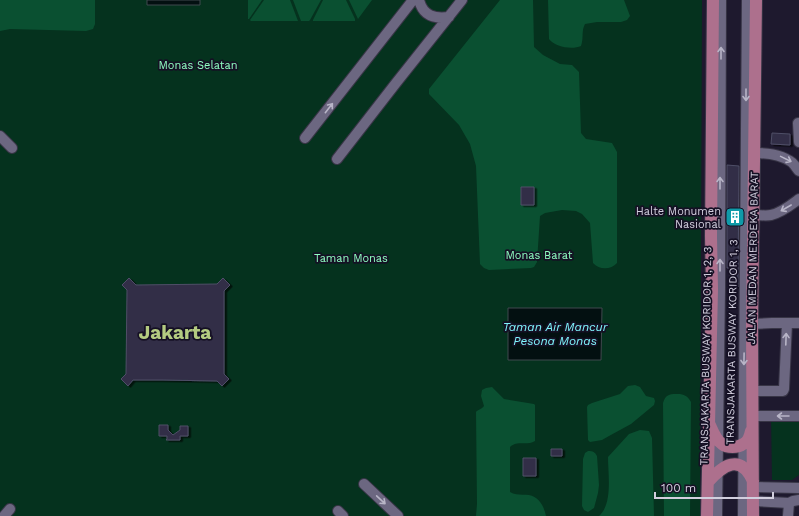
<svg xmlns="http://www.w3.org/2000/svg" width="799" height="516" viewBox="0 0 799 516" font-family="'Work Sans',sans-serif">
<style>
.green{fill:#05321e}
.forest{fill:#0a5031}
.water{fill:#031011;stroke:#41494e}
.building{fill:#302f46;stroke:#4f4e67;filter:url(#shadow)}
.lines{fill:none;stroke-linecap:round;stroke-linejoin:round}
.minor-casing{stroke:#383546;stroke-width:12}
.major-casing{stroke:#383546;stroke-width:14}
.minor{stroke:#6c6781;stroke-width:10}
.major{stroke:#ad708d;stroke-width:12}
.oneway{stroke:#b8b5c7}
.labels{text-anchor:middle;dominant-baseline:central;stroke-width:3.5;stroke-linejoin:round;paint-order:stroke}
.park-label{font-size:11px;fill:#8fffc2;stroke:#151024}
.poi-label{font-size:11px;fill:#d2cfde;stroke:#151024;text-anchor:end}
.street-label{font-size:11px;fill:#d2cfde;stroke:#151024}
.water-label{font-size:12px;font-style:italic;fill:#7ff5fd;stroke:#151024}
.town-label{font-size:19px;font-weight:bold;fill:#b4cb81;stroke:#151024}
</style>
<defs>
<filter id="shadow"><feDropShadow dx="2.5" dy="1.5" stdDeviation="0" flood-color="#0009"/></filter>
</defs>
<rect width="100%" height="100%" fill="#1e192e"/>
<path class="green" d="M0,0H702L700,516H0Z
M771,414L799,419V475L792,480H772Z"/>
<path class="forest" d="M0,0H95V24L93,29L86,31L10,29L0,31Z
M248,0H262L249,19H248Z
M264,0H290L298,21H251L250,20Z
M293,0H321L310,20L309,21H301Z
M323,0H346L355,19V21H313V20Z
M349,0H372L358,19Z
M500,0H533L534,47L543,55L560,64L572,65L579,72L581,133L586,139L612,143L617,152V263C611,270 599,270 593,263L590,223L582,214L576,211L562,210L545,213L540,216L537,262L534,267L531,268L489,270L484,268L480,264L476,166L470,144L459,125L429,94V89Z
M548,0H624L630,16L627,20L621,22H597L585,24C581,31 584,38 581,46C572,50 555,47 549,39Z
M635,385L640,387L646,396L654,398L655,401L654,405L631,424L609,436L602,440L590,442L588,440L587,407L588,405L592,403L620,394L628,386Z
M492,387L504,399L534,404L535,405V441C527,446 517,440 510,447V492C516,496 522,494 529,495C539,497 544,506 546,516H476L477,504L476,412C477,410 482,409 484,406L481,396L482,390L486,388Z
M680,394C686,395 688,397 691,402L690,516H664L663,403C666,393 671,394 680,394Z
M640,430L649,431L652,438L654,516H599C613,504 608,474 608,457L629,434Z
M588,451C593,451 595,452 597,456L599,485L598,493L594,508L588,512L584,510L582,506L583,459L585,453Z"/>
<path class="water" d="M147,0H200V5H147Z
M508,308H602L601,360H508Z"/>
<path class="building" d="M772,133L790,134V145L771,144Z
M727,165L739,166L738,287H730V268H727Z
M521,187H534V205H521Z
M129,278L136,285L217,284L223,278L230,285L224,291V374L229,379L222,386L217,381L162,380H133L128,386L121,379L126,374L127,290L122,285Z
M159,425H168V430L173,435L180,430V426H188V436H180V440H166L167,439V436H159Z
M551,449H562V456H551Z
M523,458H536V476H523Z"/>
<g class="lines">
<g class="minor-casing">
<path id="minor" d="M419,0C423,16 435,19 449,17
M798,123L799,142
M0,136L12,148
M305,138L413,0
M754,153C767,153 779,154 790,161C794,163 796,168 799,171
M337,159L396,83L462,0
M754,215C760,215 766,216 771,215C781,213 791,205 799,199
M787,323H799
M752,324L772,323H787L784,389L783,391H753
M753,416H799
M364,484L398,516
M753,487L799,488
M753,501L789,503
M338,511L343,516
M4,516L10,509
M717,516L720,289L721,0
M743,516L747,0
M788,516L789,503L793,501L799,500"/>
</g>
<g class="major-casing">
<path id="major" d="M710,425C713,432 716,440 722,444C727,448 738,448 743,444C748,442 750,436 751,431
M708,482C723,465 740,453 753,481
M707,516L712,289L711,236L713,0
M753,516L752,324L756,0"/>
</g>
<use href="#minor" class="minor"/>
<use href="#major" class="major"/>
</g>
<defs><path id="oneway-shaft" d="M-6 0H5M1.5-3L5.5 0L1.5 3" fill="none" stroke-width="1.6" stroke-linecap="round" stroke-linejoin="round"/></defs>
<g class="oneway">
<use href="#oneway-shaft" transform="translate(721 53) rotate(-90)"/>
<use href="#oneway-shaft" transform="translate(746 95) rotate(90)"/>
<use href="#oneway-shaft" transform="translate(329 108) rotate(-52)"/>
<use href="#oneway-shaft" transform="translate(786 159) rotate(26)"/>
<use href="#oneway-shaft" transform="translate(720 183) rotate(-90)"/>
<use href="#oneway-shaft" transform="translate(786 208) rotate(150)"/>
<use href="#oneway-shaft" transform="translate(720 265) rotate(-90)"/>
<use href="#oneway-shaft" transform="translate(786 339) rotate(-88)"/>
<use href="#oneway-shaft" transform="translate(744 359) rotate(91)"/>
<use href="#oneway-shaft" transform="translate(783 416) rotate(180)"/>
<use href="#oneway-shaft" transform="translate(381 500) rotate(43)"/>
</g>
<defs>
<g id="building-square" transform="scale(1)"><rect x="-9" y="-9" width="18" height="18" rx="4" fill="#0f9aa8" stroke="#151024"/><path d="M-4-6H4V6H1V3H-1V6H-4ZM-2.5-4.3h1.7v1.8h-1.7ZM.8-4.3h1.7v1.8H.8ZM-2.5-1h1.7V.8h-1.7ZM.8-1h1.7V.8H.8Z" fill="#fff"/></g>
</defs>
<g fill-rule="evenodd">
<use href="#building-square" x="735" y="217"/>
</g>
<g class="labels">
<g class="park-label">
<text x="198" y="65">Monas Selatan</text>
<text x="539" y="255">Monas Barat</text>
<text x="351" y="258">Taman Monas</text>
</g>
<g class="poi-label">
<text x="721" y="211">Halte Monumen<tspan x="721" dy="13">Nasional</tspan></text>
</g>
<g class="street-label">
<text transform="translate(753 258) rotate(-89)">JALAN MEDAN MERDEKA BARAT</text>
<text transform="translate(732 342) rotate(-89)">TRANSJAKARTA BUSWAY KORIDOR 1, 3</text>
<text transform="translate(706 356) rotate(-89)">TRANSJAKARTA BUSWAY KORIDOR 1, 2, 3</text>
</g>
<g class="water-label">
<text x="555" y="327">Taman Air Mancur<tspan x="555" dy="14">Pesona Monas</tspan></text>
</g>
<g class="town-label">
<text x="175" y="332">Jakarta</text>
</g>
</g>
<path d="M655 492v6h118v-6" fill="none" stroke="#d2cfde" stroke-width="2"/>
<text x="661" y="492" font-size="12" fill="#d2cfde" stroke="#151024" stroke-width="3" paint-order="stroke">100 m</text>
</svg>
